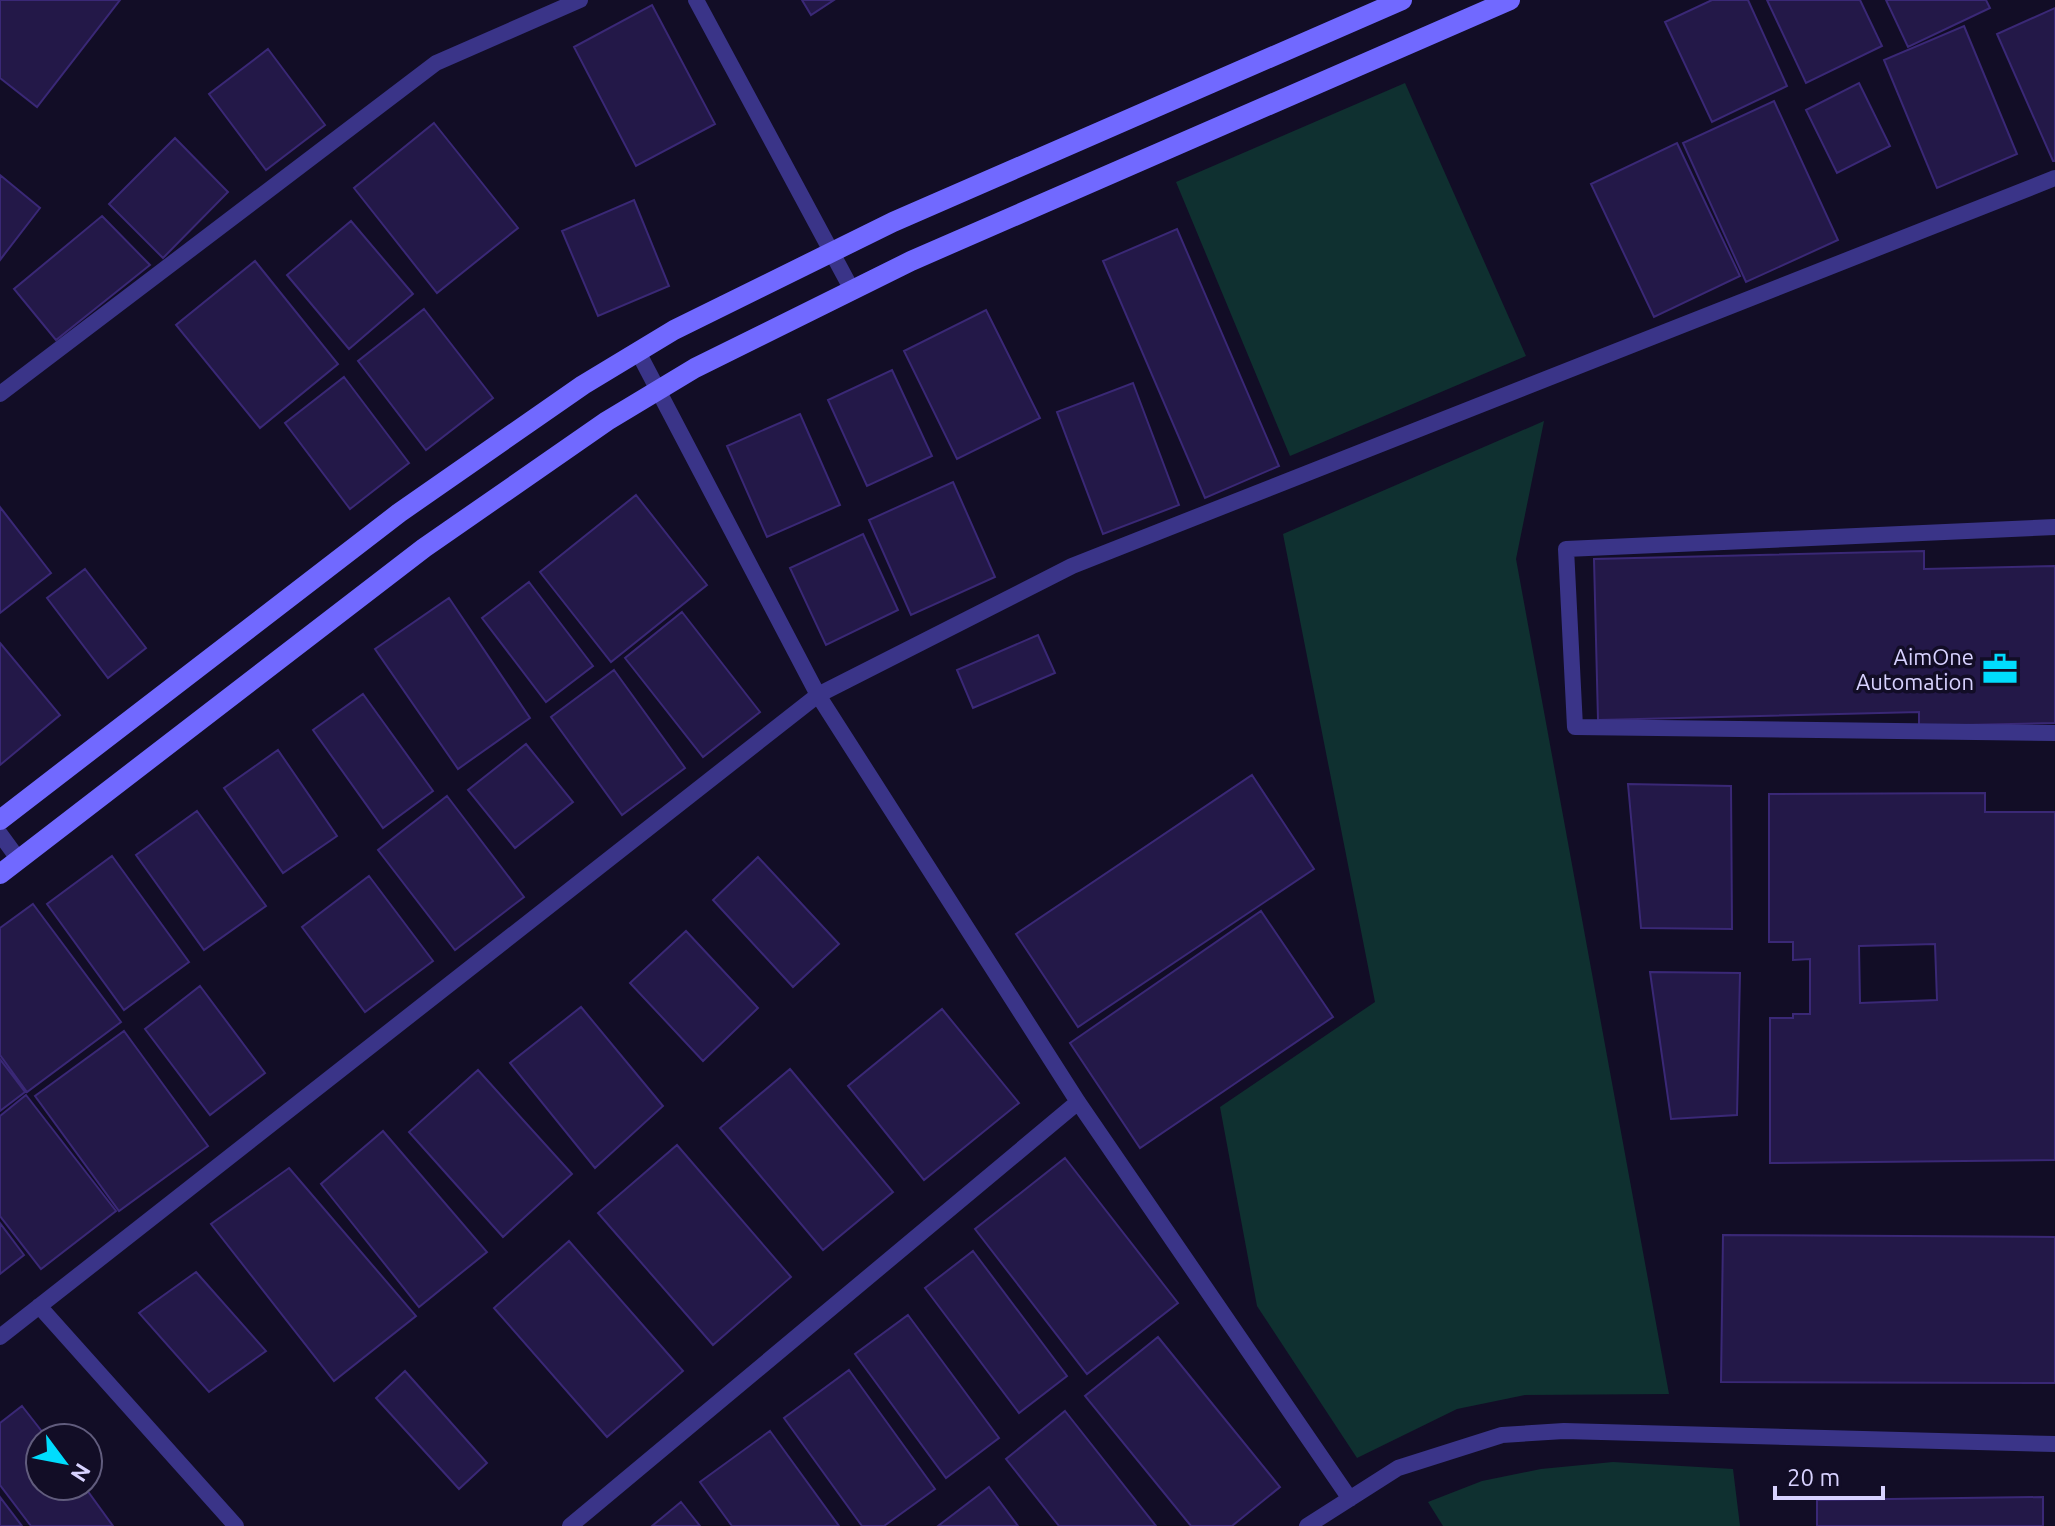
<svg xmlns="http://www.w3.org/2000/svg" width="2055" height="1526" viewBox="0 0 2055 1526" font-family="Ubuntu,sans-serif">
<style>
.green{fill:#0f3030}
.building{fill:#231848;stroke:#3a2876;stroke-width:2;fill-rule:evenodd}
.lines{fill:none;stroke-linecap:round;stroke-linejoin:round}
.lane{stroke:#3a3488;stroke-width:16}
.secondary{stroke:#7169ff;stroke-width:20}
.labels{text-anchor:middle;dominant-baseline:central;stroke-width:7;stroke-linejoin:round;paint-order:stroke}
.poi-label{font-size:22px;fill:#d8d2ff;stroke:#120d26;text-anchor:end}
</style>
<rect width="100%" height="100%" fill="#120d26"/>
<path class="green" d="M1405,83L1526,356L1290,456L1176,182Z
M1544,421L1516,559L1669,1394L1525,1395L1457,1409L1357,1458L1257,1306L1220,1107L1375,1002L1283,534Z
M1613,1462L1733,1469L1740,1526H1443L1428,1502L1482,1481L1541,1469Z"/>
<path class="building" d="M0,0H120L37,107L0,78Z
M802,0H834L811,15Z
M1712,0H1748L1787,86L1712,122L1665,22Z
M1767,0H1860L1882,46L1806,83Z
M1886,0H1986L1990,8L1908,47Z
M652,5L715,124L636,166L574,47Z
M2055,8V161H2053L1997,34Z
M1964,26L2017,154L1937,188L1884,60Z
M268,49L325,125L266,170L209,94Z
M1859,83L1890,146L1837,173L1806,110Z
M1774,101L1838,240L1746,282L1683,143Z
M434,123L518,228L437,293L354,188Z
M175,138L228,192L163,258L109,204Z
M1677,143L1740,276L1654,317L1591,184Z
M0,175L40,208L0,260Z
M634,200L669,286L598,316L562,231Z
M102,216L150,265L56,340L14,289Z
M351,221L413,294L349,349L287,275Z
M1177,229L1279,466L1205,498L1103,261Z
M255,261L338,364L260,428L176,325Z
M424,309L493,398L426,450L358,361Z
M986,310L1040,418L957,459L904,351Z
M892,370L932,456L867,486L828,400Z
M344,377L409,463L350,509L285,423Z
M1133,383L1179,505L1103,534L1057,412Z
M800,414L840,505L767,537L727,446Z
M953,482L995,577L911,615L869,520Z
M636,495L707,585L611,662L540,572Z
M0,507L51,573L0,613Z
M863,534L898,610L826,645L790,568Z
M1924,551V569L2055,566V723L1919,726V712L1598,720L1594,559Z
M85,569L146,648L108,678L47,598Z
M529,582L593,666L546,702L482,618Z
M449,598L530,718L458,769L375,649Z
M682,612L760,712L703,757L625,658Z
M1038,635L1055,673L973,708L957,670Z
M0,643L60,715L0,765Z
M614,670L685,768L622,815L551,717Z
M363,694L433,791L383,828L313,730Z
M526,744L573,802L515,848L468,790Z
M278,750L337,836L283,873L224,788Z
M1252,775L1314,869L1078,1027L1016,934Z
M1628,784L1731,786L1732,929L1641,928Z
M1985,793V812H2055V1160L1770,1163V1018H1793V1014H1810V959L1793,960V942H1769V794ZM1935,944L1937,1000L1860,1003L1859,946Z
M447,796L524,897L455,950L378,850Z
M197,811L266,906L204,950L136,855Z
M112,856L189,962L124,1010L47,904Z
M758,857L839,944L793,987L713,900Z
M369,876L433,961L365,1012L302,927Z
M33,904L121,1022L27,1092L0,1055V928Z
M1261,911L1333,1017L1140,1148L1070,1043Z
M686,931L758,1008L703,1061L630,983Z
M1650,972L1740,973L1737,1115L1671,1119Z
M200,986L265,1073L210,1115L145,1029Z
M581,1007L663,1106L595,1168L510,1063Z
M942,1009L1019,1103L924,1180L848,1086Z
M124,1031L208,1146L119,1211L35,1096Z
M0,1059L25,1092L0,1111Z
M790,1069L893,1192L823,1250L720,1128Z
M478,1070L572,1174L503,1237L409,1132Z
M26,1095L116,1211L41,1269L0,1216V1116Z
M383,1131L487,1252L419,1307L321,1184Z
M677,1145L791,1277L713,1345L598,1213Z
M1065,1158L1178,1303L1087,1374L975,1229Z
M289,1168L416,1316L334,1381L211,1224Z
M0,1223L24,1255L0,1274Z
M1723,1235L2055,1237V1383L1721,1382Z
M569,1241L683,1371L607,1437L494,1308Z
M973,1251L1067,1376L1019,1413L925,1288Z
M196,1272L266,1351L209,1392L139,1313Z
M908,1315L999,1438L946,1478L855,1354Z
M1158,1337L1280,1487L1232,1526H1191L1085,1396Z
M849,1370L935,1489L884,1526H862L784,1418Z
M405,1371L487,1463L459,1489L376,1398Z
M22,1406L47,1438H40V1486H84L113,1526H31L0,1485V1423Z
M1065,1411L1156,1526H1059L1006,1459Z
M770,1431L839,1526H732L700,1482Z
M989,1487L1018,1526H938Z
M0,1497L22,1526H0Z
M2043,1497V1526H1817V1500Z
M681,1502L700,1526H652Z"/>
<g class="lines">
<path class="lane" d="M696,0L852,290
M638,352L818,695L1078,1102L1350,1499
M0,394L436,63L580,0
M2055,527L1566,549L1575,727L2055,733
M0,834L19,860
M39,1306L236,1526
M0,1337L818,695L1072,566L2055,178
M570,1526L1078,1102
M1307,1526L1398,1468L1502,1435L1564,1431L2055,1444"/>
<path class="secondary" d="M0,820L399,513L583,385L674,330L893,222L1402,0
M0,874L424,548L607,421L695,368L911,261L1510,0"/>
</g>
<defs>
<g id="office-bare" transform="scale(2.76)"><path d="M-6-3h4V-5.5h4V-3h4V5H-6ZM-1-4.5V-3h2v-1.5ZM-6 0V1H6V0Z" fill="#00dcfd" stroke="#120d26" stroke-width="2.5" paint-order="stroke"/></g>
</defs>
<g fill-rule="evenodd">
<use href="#office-bare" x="2000" y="669"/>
</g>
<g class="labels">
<g class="poi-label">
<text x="1974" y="656">AimOne<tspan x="1974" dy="25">Automation</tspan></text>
</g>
</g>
<g transform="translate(64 1462) rotate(122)"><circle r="38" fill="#120d26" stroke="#615c7d" stroke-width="2"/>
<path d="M0-6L14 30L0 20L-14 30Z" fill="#00dcfd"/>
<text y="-12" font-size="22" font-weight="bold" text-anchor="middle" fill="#d8d2ff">N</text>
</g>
<path d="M1775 1486v12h108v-12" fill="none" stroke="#d8d2ff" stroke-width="4"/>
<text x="1787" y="1486" font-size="24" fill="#d8d2ff" stroke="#120d26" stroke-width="6" paint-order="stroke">20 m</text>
</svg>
